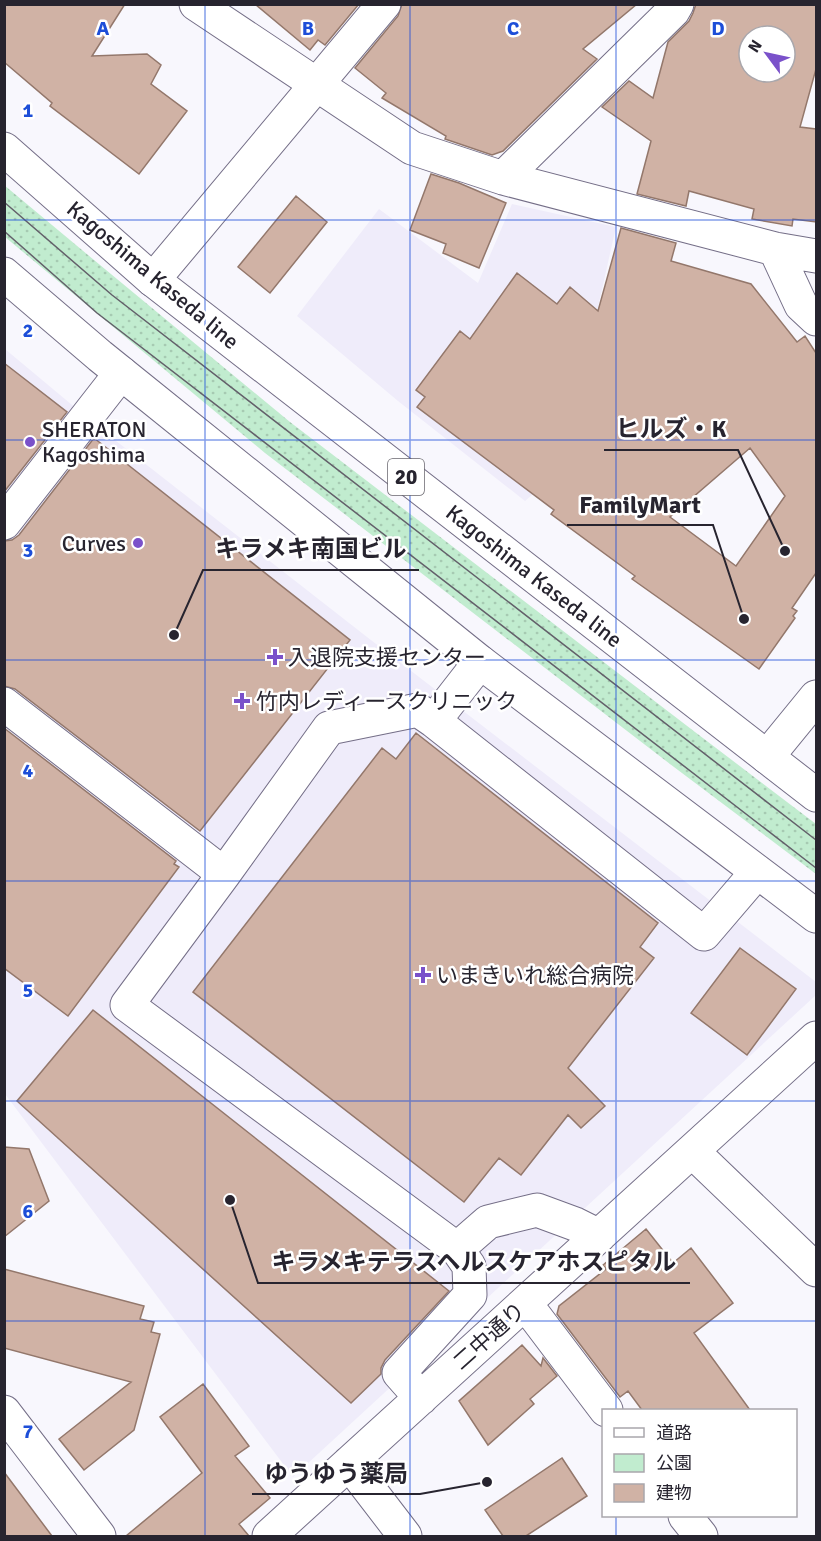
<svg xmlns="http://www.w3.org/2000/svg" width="821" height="1541" viewBox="0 0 821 1541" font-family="Signika,'Noto Sans JP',sans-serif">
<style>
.built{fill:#efecfa}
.green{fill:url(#green-dots)}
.building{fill:#d0b2a5;stroke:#93776b;stroke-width:1.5;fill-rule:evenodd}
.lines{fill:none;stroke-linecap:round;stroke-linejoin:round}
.minor-casing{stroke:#746e87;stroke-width:35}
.major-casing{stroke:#746e87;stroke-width:35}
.minor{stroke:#fff;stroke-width:33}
.major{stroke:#fff;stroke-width:33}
.tram{stroke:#63606a;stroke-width:1.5}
.grid{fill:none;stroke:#1d4ed8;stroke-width:1.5;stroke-opacity:0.55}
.poi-dot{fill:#7a51ca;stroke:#fff;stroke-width:2}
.labels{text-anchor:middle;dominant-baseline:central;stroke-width:5;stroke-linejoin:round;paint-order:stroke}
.shield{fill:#fff;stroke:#68666d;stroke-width:1.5}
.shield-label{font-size:21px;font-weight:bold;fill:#27242f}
.street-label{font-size:22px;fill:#27242f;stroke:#fff}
.poi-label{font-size:22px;fill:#27242f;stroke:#fff;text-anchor:start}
.grid-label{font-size:20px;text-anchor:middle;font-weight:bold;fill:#1d4ed8;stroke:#fff;stroke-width:5;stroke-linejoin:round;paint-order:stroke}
.leader{fill:none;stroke:#27242f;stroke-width:2}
.callout-dot{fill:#27242f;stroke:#fff;stroke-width:2}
.callout-label{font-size:24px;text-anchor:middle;font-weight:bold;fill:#27242f;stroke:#fff;stroke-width:5;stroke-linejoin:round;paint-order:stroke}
</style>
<defs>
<pattern id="green-dots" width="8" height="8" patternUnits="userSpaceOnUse" patternTransform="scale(1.5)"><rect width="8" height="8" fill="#c1eccf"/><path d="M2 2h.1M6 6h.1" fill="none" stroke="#a6cab2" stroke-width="1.8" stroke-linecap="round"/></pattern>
</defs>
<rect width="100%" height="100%" fill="#f8f7fd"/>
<path class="built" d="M512,204L616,227L598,307L678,369L525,501L398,401L297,316L379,209L478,283Z
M5,349L102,430L367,637L816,982V995L293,1477L5,1094Z"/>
<path class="green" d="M4,185L94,260L290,422L695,732L816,824V874L670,764L265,453L5,237Z"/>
<path class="building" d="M4,4H125L92,56L147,54L161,65L151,84L187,111L139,174L50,106L52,103L4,62Z
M255,4H359L325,45L318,40L310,50Z
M402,4H637L583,49L597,59L503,151L492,155L445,139L446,136L382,98L386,93L355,68L398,16Z
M696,4H816V69L800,127L816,129V222L793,219L792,226L752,219L754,209L689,191L686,206L637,194L651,141L602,107L629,81L653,98L668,42L689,21L693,13ZM749,36H785V72H749Z
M431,174L459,183L506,203L479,268L443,253L446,244L410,230Z
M296,196L327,222L270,293L238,267Z
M621,228L676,243L671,261L751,284L797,342L805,336L816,353V573L792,608L797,611L793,616L795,618L759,669L632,579L635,576L551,514L554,510L417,407L425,397L416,390L460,331L470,339L517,273L557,304L570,287L598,311ZM750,448L785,496L736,566L670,517Z
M4,363L67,412L4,492Z
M94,438L350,640L200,831L15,689L4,686V541L12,540L19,535Z
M4,728L176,861L174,864L179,867L68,1016L4,968Z
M416,733L658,923L640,947L654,958L568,1068L605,1106L581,1128L568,1115L521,1175L499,1158L464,1202L193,992L382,748L396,759Z
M740,948L796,989L747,1055L691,1013Z
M93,1010L449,1291L385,1360L381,1368V1374L351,1403L17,1101Z
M4,1147L29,1149L49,1201L4,1237Z
M646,1229L673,1263L691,1248L733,1303L694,1333L750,1410H642L628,1391L620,1397L557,1314L559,1306L606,1269L603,1265Z
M4,1269L144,1306L140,1319L154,1322L151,1332L160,1334L134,1430L84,1470L59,1439L131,1382L4,1348Z
M522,1345L541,1366L543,1358L557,1376L530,1399L534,1404L488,1445L459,1401Z
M203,1384L249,1446L235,1456L270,1498L239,1524L249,1536H126L202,1473L160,1417Z
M562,1458L587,1496L526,1536H503L485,1510Z
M4,1472L52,1536H4Z"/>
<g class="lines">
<g class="minor-casing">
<path id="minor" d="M196,4L412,148L503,178L775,249L816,256
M503,178L673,11L677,4
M775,249L801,305L816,319
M153,280L384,4
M4,523L121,373
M4,704L224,874
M434,721L480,662
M767,757L816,697
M692,1151L816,1270
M457,1249L488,1222L537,1210L575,1224L599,1236
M525,1303L606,1410
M421,1398L399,1373L470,1295L469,1266L457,1249L127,1005L224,874L329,728L418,710L434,721L704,934L757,872
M4,1412L99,1536
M349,1463L405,1536
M685,1516L701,1536
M269,1536L816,1038"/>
</g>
<g class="major-casing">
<path id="major" d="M4,149L153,280L816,795
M4,274L100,356L480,662L816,916"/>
</g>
<use href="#minor" class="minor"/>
<use href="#major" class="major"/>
<path class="tram" d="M4,202L112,295L816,840
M4,231L97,313L816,868"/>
</g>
<path class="grid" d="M205,4V1536M410,4V1536M616,4V1410M4,220H816M4,440H816M4,660H816M4,881H816M4,1101H816M4,1321H816M616,1516V1536"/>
<g class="poi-dot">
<circle cx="30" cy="442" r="6"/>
<circle cx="138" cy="543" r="6"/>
<path d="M272 648h6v6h6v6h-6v6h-6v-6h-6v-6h6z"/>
<path d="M239 692h6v6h6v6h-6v6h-6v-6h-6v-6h6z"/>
<path d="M420 966h6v6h6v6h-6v6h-6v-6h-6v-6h6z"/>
</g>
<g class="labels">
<rect class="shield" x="388" y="459" width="36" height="36" rx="4.5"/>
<g class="shield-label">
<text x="406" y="477">20</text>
</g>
<g class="street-label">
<text transform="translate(153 275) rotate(40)">Kagoshima Kaseda line</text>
<text transform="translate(534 576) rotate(38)">Kagoshima Kaseda line</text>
<text transform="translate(489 1336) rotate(-42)">二中通り</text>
</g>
<g class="poi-label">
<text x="42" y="429">SHERATON<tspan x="42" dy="25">Kagoshima</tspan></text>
<text x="126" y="543" text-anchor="end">Curves</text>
<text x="288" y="657">入退院支援センター</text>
<text x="256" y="701">竹内レディースクリニック</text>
<text x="436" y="975">いまきいれ総合病院</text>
</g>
</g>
<g class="grid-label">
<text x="103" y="35">A</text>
<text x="308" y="35">B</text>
<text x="513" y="35">C</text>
<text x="718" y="35">D</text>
<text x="28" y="117">1</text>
<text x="28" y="337">2</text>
<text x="28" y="557">3</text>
<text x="28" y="777">4</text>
<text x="28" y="997">5</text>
<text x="28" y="1218">6</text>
<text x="28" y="1438">7</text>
</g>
<path class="leader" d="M785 551L738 450H604M744 619L713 525H567M174 635L203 570H419M230 1200L258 1283H690M487 1482L420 1494H252"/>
<g class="callout-dot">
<circle cx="785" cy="551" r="6"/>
<circle cx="744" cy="619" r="6"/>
<circle cx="174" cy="635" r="6"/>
<circle cx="230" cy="1200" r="6"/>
<circle cx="487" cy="1482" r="6"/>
</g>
<g class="callout-label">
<text x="671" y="437">ヒルズ・K</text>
<text x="640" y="513">FamilyMart</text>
<text x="311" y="557">キラメキ南国ビル</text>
<text x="474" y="1270">キラメキテラスヘルスケアホスピタル</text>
<text x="336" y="1482">ゆうゆう薬局</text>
</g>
<rect width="821" height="1541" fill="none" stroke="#27242f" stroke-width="12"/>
<rect x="602" y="1409" width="195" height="108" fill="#ffffff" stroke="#a9a7ac" stroke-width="1.5"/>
<rect x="614" y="1428" width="30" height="9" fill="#ffffff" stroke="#a9a7ac" stroke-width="1.5"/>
<text x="656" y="1439" font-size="18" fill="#27242f">道路</text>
<rect x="614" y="1454" width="30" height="18" fill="#c1eccf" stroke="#a9a7ac" stroke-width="1.5"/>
<text x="656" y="1469" font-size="18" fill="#27242f">公園</text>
<rect x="614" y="1484" width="30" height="18" fill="#d0b2a5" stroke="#a9a7ac" stroke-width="1.5"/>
<text x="656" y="1499" font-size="18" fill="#27242f">建物</text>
<g transform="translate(767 54) rotate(303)"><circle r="28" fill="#ffffff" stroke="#a9a7ac" stroke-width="1.5"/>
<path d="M0-4.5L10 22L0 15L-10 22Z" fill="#7a51ca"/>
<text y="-9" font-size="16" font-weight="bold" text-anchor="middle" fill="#27242f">N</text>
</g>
</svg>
